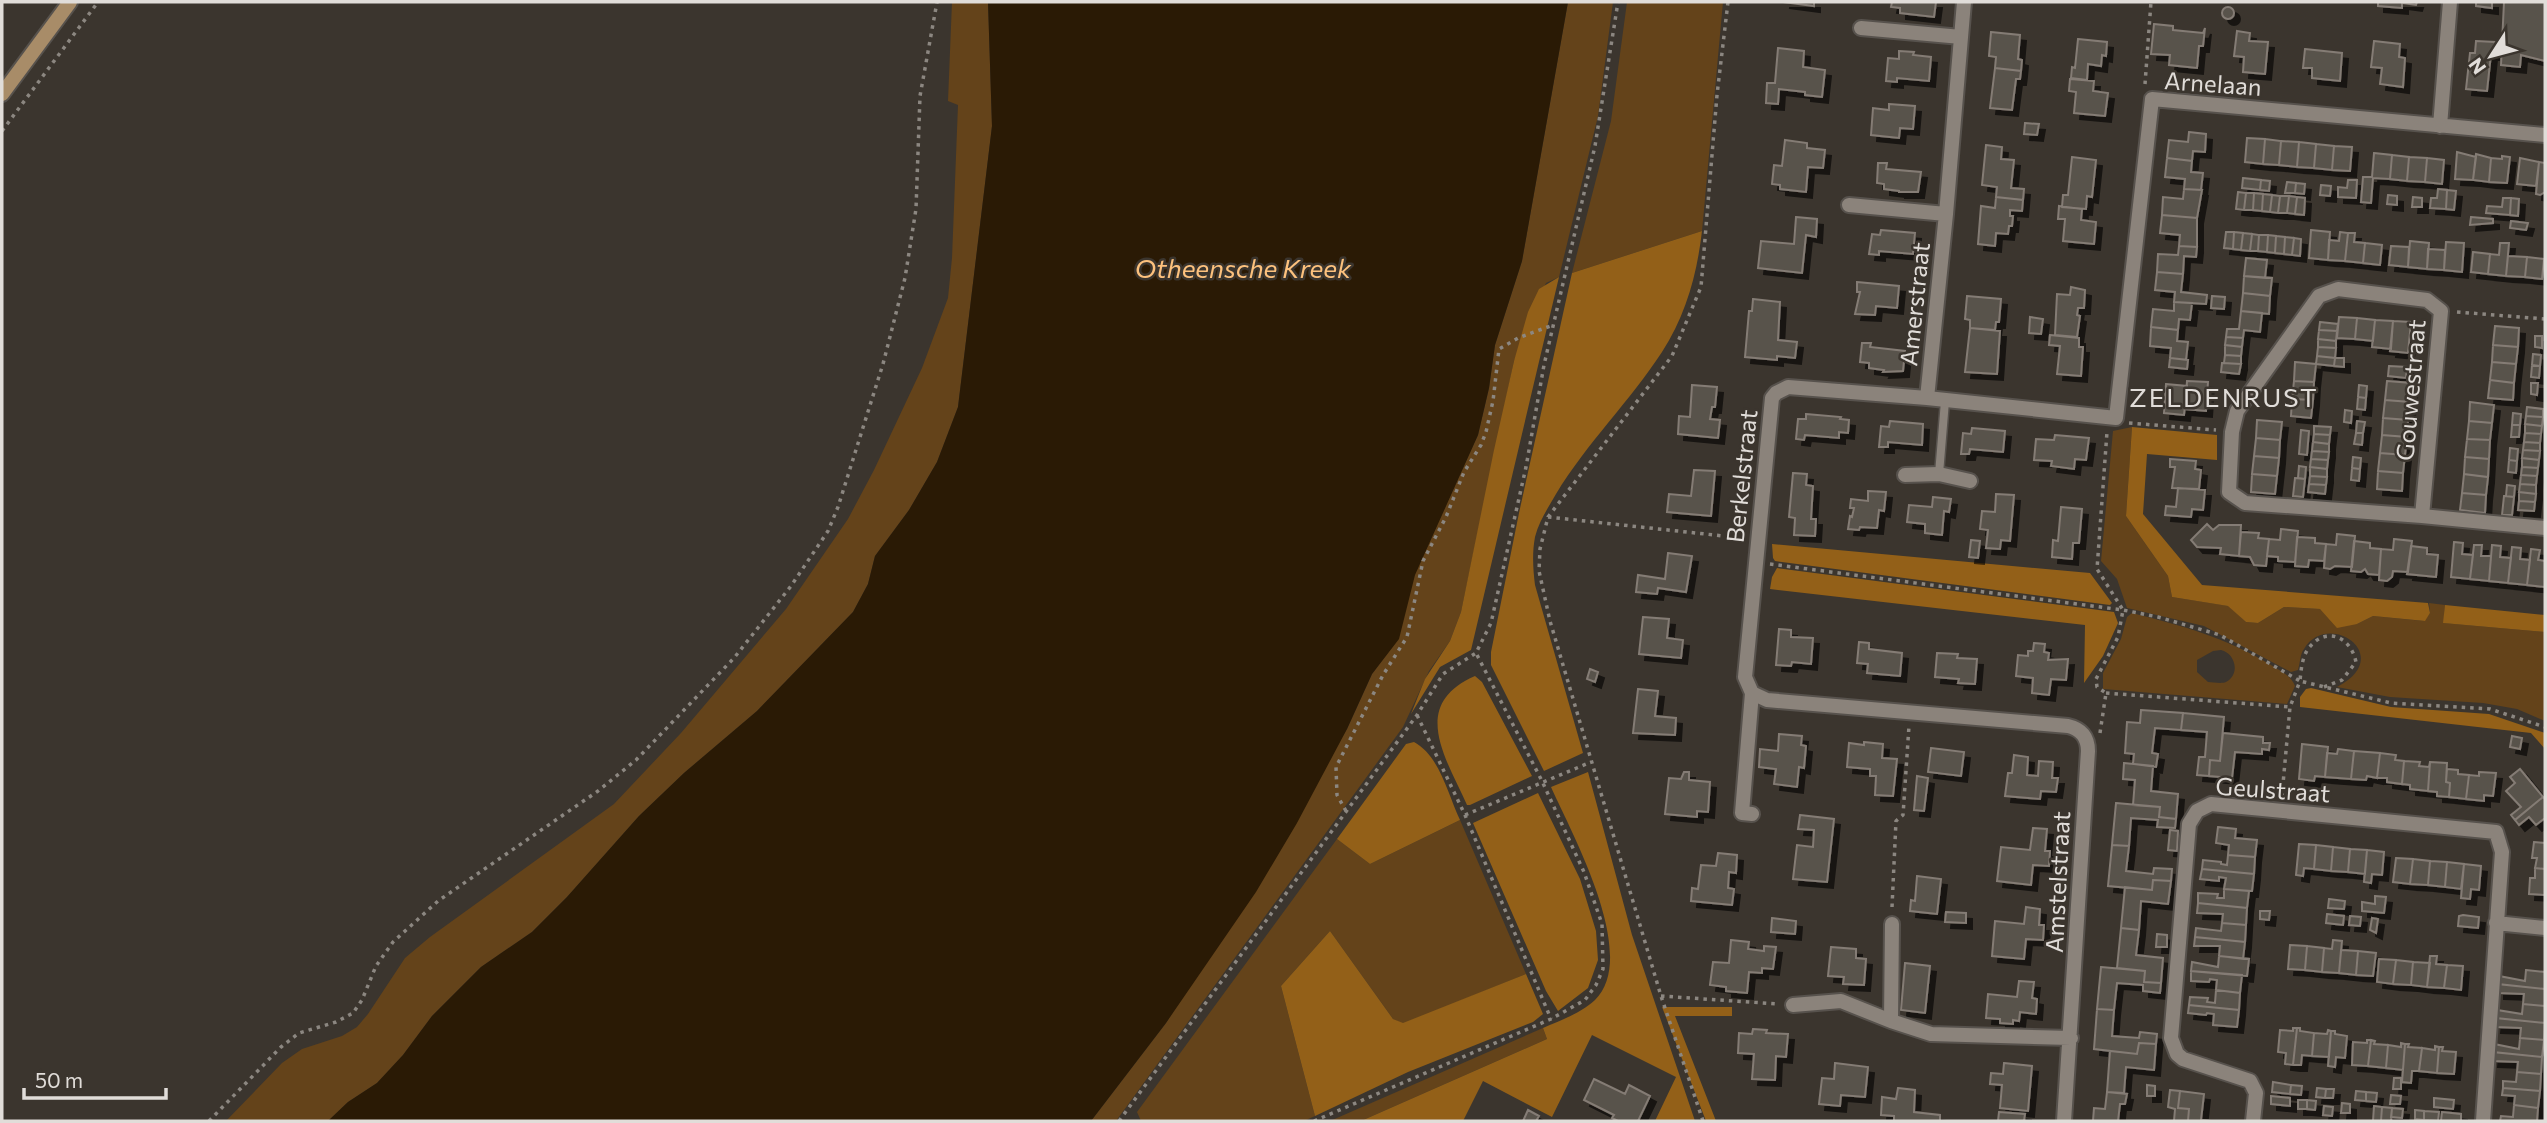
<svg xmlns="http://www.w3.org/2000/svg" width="2547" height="1123" viewBox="0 0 2547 1123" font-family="Commissioner,sans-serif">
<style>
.green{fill:#64431a;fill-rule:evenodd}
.forest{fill:#936018}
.water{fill:#2a1a05}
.building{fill:#59524b;stroke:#847c74;stroke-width:2;filter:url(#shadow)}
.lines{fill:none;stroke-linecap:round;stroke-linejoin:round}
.lane-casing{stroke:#57524d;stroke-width:11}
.street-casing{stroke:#57524d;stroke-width:18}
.secondary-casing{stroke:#57524d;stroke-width:18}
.path{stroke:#8c8781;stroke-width:3.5;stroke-dasharray:3.5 5;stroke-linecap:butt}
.lane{stroke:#8b837b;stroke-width:8}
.street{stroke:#8b837b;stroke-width:14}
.secondary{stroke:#a88c68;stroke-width:14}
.labels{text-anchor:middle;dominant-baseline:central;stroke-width:5;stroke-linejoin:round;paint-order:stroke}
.street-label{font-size:24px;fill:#e1ddd9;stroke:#3b352e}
.water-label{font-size:26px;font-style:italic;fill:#fcc17d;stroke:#3b352e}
.neighbourhood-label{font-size:26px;letter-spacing:2px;fill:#e1ddd9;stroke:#3b352e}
</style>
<defs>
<filter id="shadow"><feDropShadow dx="6" dy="6" stdDeviation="0" flood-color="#0009"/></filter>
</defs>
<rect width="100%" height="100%" fill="#3b352e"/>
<path class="green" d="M952,2H988L992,126L958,407L937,462L909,510L875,556L868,584L853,612L757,711L684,773L639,816L567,897L532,932L481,967L432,1016L403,1055L377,1083L348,1102L328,1121H226L282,1063L302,1049L342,1036L357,1027L368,1014L405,958L430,937L614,804L681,733L786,609L848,519L874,470L922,368L948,298L952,258L958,105L948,101Z
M1568,2H1613L1598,116L1559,277L1546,283L1514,361L1461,612L1450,641L1429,671L1403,727L1116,1121H1091L1166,1023L1347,729L1372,674L1398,639L1414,575L1478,435L1489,388L1495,345L1522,261Z
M1627,2H1723L1702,231L1572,273L1611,121Z
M2132,427L2126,516L2168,576L2172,597L2229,606L2246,622L2258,623L2284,607L2320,609L2357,624L2373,616L2424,621L2430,613L2429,603L2445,605L2444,623L2545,632V721L2517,709L2483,703L2390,697L2337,687C2397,656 2328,609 2304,649C2300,654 2300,664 2298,670L2291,672L2204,626L2127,608L2117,579L2101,561L2113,431Z
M2132,613C2183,626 2225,637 2271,665C2280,671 2291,675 2295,686L2287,704L2103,689V673L2121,639L2127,617ZM2221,650C2235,653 2241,674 2226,682C2221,684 2213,682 2208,682L2197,672V660L2213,651Z
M1460,820L1526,974L1403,1024L1393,1019L1330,931L1281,986L1315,1116L1304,1121H1141L1137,1112L1337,839L1370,864Z
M1543,1028L1547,1039L1361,1121H1330Z"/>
<path class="forest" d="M1702,231C1697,274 1686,315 1662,352C1630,401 1587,443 1556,494C1548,508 1539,521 1535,537C1532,553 1533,569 1535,585L1583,753L1544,771L1491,665V652L1519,513L1572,273Z
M1559,277L1471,650L1440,667L1411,714L1425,679L1450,641L1461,612L1494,450L1514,361L1528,312L1539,289Z
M2132,427L2217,435V460L2147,454L2143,514L2202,585L2428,603L2430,613L2425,621L2373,616L2357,624L2337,628L2320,609L2284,607L2258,623L2246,622L2228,606L2172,597L2168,576L2126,516Z
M1772,544L2090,573L2112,603L2110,605L1775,561L1773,558Z
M1777,568L2114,612L2118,623L2103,656L2084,683L2085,625L1770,589L1772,577Z
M2445,605L2545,615V632L2443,623Z
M1475,676L1482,682L1532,776L1470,805H1467C1446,758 1409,705 1475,676Z
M2311,688L2391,707L2489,714L2545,733V749L2531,733L2300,707V697L2306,689Z
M1414,742C1440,756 1448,795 1460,820L1370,864L1337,839L1406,744Z
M1588,772L1632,935L1695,1121H1655L1676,1077L1592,1035L1552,1117L1483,1081L1463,1121H1361L1547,1039L1543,1028C1561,1020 1581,1013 1595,1000C1640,956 1572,834 1551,787Z
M1538,793L1580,879L1596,931L1598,960L1588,988L1558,1011L1546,991L1473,823Z
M1330,931L1393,1019L1403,1023L1526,974L1543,1014L1533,1022L1408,1072L1315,1116L1281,986Z
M1662,1007H1732V1016H1675L1716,1121H1706Z"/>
<path class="water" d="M988,2H1568L1522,261L1495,345L1489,388L1478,435L1415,575L1399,639L1372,674L1347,729L1297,823L1256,892L1166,1023L1091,1121H328L348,1102L377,1083L403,1055L432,1016L481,967L532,932L567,897L639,816L684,773L757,711L853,612L868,584L875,556L909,510L937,462L958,407L992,126Z"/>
<path class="building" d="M1783,2H1814V6Z
M1892,2H1936L1934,17L1900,13V8L1891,7Z
M2378,2H2417L2416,5L2402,3V8L2378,6Z
M2476,2H2492V8L2476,6Z
M2504,2H2545V61L2521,55L2520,67L2501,65Z
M2222 13a6 6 0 1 1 12 0a6 6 0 1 1-12 0Z
M2154,24L2173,26V30L2203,33L2205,28L2203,46H2199L2197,68L2169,65L2170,55L2151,54Z
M2237,31L2250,33L2249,41L2268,42L2265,74L2243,72L2244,57L2234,56Z
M1991,32L2020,35L2018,59L2022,60L2021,71L1995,68L1996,57L1989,56Z
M2078,39L2107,42L2106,56L2102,55L2101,66L2088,64L2087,80L2071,78L2072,67L2075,68Z
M2374,41L2400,44L2399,57L2405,58L2403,87L2380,84L2382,68L2371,67Z
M2476,41L2495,42L2493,54H2491L2487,91L2466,89L2470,53H2475Z
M1778,48L1804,51L1803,67L1825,70L1822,97L1805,95V92L1779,89L1778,104L1766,103L1767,83H1775Z
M2305,49L2342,53L2340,81L2312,78V68H2303Z
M1899,51L1914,52L1913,55L1931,57L1929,81L1897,78V82L1886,81L1888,58L1899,59Z
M1995,68L2021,71L2020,79H2016L2012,110L1990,108Z
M2070,79L2094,81L2093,91L2108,93L2105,116L2074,113L2076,92L2069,91Z
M1889,104L1915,106L1913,129L1900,128L1899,138L1871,135L1873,108L1889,110Z
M2025,123L2039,124L2037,135L2024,134Z
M2189,132L2206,134L2205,152L2193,151L2192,161L2167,158L2169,140L2188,142Z
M2247,138L2265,139L2263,164L2245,162Z
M2265,139L2281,141L2279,165L2263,164Z
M1785,140L1807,143V148L1825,150L1823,168L1808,167L1806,192L1780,189V185L1772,184L1774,165L1782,166Z
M2281,141L2299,142L2297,167L2279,165Z
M2299,142L2316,144L2314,168L2297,167Z
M2316,144L2334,146L2332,170L2314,168Z
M1986,145L2002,147L2001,159L2014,160L2011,188L2024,189L2023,200L1996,197L1997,187L1982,185Z
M2334,146L2352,147L2350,171L2332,170Z
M2457,152L2476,157L2473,180L2455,179Z
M2374,153L2392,155L2390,179L2373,178L2371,203L2361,202L2363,177H2372Z
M2476,154L2491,158L2489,182L2473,180Z
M2392,155L2409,157L2407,181L2390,179Z
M2502,156L2510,157L2507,183L2489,182L2491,158L2502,159Z
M2072,157L2096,160L2092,197L2087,196L2086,209L2062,207L2063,195H2068Z
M2409,157L2427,158L2425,182L2407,181Z
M2167,158L2192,161L2191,172L2203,173L2201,190L2184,189L2185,179L2165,177Z
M2427,158L2444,160L2442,184L2425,182Z
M2520,158L2539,162L2536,186L2517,184Z
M2539,162L2545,163V192L2540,195L2536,194Z
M1878,163H1887L1886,169L1921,172L1918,192H1899V191L1884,189V184L1877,183Z
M2243,178L2261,180L2260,190L2242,188Z
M2261,180L2270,181L2269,191L2260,190Z
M2348,180H2357L2356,198L2338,197V187L2347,188Z
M2287,182L2296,183L2295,193H2285Z
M2296,183L2305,184L2304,194L2295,193Z
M2321,185L2331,186L2330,196L2320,195Z
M2184,189L2202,190L2197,218L2162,215L2163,197L2183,199Z
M2438,189L2447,190L2446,209L2430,208L2431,198H2437Z
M2447,190L2456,191L2454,210L2446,209Z
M2238,192L2246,193L2244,210L2236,209Z
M2246,193H2254L2253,210H2244Z
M2254,193L2263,194L2262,211L2253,210Z
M2263,194L2272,195L2270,212L2262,211Z
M2272,195L2280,196L2278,213L2270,212Z
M2388,195L2397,196V205L2387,204Z
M2280,196H2289L2287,213H2278Z
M2289,196L2297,197L2295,214L2287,213Z
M1996,197L2023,200L2022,211L2010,210V216H2013L2012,226H2009L2008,234L1996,233L1995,246L1978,244L1981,206L1995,208Z
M2297,197L2305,198L2304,215L2295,214Z
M2413,197L2422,198V207H2412Z
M2503,198H2511L2510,215L2486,213L2487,206L2502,207Z
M2511,198L2519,199L2518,216L2510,215Z
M2059,206L2082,209L2081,220L2096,222L2094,244L2063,241L2065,219H2058Z
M2162,215L2197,218V247L2179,246L2180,235L2160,233Z
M1796,217L1817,219L1816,237L1806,235L1802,273L1758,268L1761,241L1794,244Z
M2471,217L2493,219V223L2470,225Z
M2511,221L2528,223L2526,230L2510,228Z
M1881,230L1915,233L1913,254L1879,251V255L1869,254L1872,234L1880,235Z
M2311,230L2330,232L2328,260L2309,258Z
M2226,232H2234L2233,249L2224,248Z
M2234,232L2243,233L2241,250L2233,249Z
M2340,232L2348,233L2345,261L2328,260L2329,240L2339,241Z
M2243,233L2252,234L2250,251L2241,250Z
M2348,233H2355L2354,242L2365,243L2363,263L2345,261Z
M2252,234L2259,235L2258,251H2250Z
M2259,235H2268L2267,252L2258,251Z
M2268,235L2276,236L2275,253L2267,252Z
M2276,236L2285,237L2284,254L2275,253Z
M2285,237L2294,238L2292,255L2284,254Z
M2294,238L2301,239L2300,256L2292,255Z
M2410,241L2429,243L2427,269L2408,267Z
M2446,242L2464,243L2462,272L2444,270Z
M2365,243L2382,245L2380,265L2363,263Z
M2500,243H2509L2506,276L2488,274L2490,254L2499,255Z
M2179,246L2197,247L2196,257L2184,256L2183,274L2157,272L2158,254L2178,255Z
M2391,246L2409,247L2408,267L2389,265Z
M2428,249L2445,250L2444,270L2427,269Z
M2473,252L2490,254L2488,274L2471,272Z
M2508,256L2527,257L2525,277L2506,276Z
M2527,257L2544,259L2542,279L2525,277Z
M2246,258L2267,260L2265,278L2244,276Z
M2157,272L2183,274L2181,292L2207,295L2206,304L2174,302L2175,292L2155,290Z
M2244,276L2272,278L2270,296L2243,293Z
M1857,282L1899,286L1897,308L1876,306L1875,315L1855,314L1860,292H1857Z
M2071,287L2085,290L2084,308H2078L2077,315L2080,316L2077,337L2055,335L2057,294L2070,295Z
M2243,293L2270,296L2269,314L2241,311Z
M1967,296L2001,299L1999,322H1996L1995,330L1970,328V320L1965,319Z
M2212,296L2225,297L2224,309L2211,308Z
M1753,299L1780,302L1778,340L1797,342L1795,358L1777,356V360L1745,357L1749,311H1752Z
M2174,302L2192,303L2190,320L2179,319L2178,330L2151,327L2153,309L2174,311Z
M2241,311L2262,313L2260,332L2244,330L2243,338L2226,337L2227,329H2239Z
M2030,317L2043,319L2041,334L2029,333Z
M2339,317L2357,318L2355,339L2337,338Z
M2357,318L2375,320L2373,341L2355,339Z
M2375,320L2393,321L2391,349L2372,347Z
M2393,321L2411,322L2408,353L2390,351Z
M2320,322L2338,324L2337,331L2319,330Z
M2495,326L2519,328L2518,347L2493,345Z
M2151,327L2178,330L2177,341L2188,342L2186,360L2170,358L2171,348L2150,346Z
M1970,328L2000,331L1997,374L1965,372Z
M2319,330L2337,331L2336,341L2318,339Z
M2050,335L2079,338V347H2083L2081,376L2057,374L2060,346L2049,345Z
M2535,336H2542V348L2535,347Z
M2226,337L2243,338L2242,347L2225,345Z
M2318,339L2336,341V348L2318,347Z
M1862,343H1871L1870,347L1905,351L1903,371L1883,372L1884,370L1869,368V363L1860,362Z
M2225,345L2242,347L2241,356L2225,355Z
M2493,345L2518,347L2516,364L2492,362Z
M2318,347L2336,348L2335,358L2317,356Z
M2533,354L2541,355L2540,366L2532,365Z
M2225,355L2241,356V364L2224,363Z
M2317,356L2335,358L2334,366L2316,364Z
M2170,358L2188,360L2187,369L2169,367Z
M2335,358H2344V367L2334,366Z
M2295,362L2316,364L2314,382L2294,381Z
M2492,362L2516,364L2514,383L2490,380Z
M2222,363L2241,364L2239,374L2221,372Z
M2532,365L2540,366L2539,378L2531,377Z
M2389,366L2407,367L2406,378L2388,376Z
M2490,380L2514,383L2513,400L2488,398Z
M2187,381L2208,382L2206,411L2185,409Z
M2294,381L2314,382L2313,400L2292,399Z
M2387,381L2412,383L2410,402L2385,400Z
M2531,383H2538L2537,395L2531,394Z
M2166,384L2187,386L2184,415L2164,413Z
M1692,385L1717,387L1715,407H1712L1710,419L1720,420L1718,438L1678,434L1679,416L1690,417Z
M2359,385L2367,386L2366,398L2358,397Z
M2358,397L2366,398L2365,410L2357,409Z
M2292,399L2313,400L2311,418L2291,416Z
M2385,400L2410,402L2408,420L2383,418Z
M2470,402L2494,405L2492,423L2469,421Z
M2527,407L2543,409V417L2526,416Z
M2345,410L2352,411L2351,423L2344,422Z
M2513,413L2521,414L2520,425H2512Z
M1806,414L1841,417L1840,419L1849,420L1848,433L1839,432V438L1805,435L1804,440L1796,439L1798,419H1806Z
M2526,416L2543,417L2542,426L2525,424Z
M2383,418L2408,420L2407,437L2382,435Z
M2257,420L2282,422L2280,440L2256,438Z
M1890,421L1923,424L1922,445L1888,442V447H1879L1881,426L1889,427Z
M2357,421L2365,422L2363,433H2356Z
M2469,421L2492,423L2490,440L2467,439Z
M2525,424L2542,426L2541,434L2525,433Z
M2512,425H2520L2519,437H2511Z
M2314,426L2331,427L2330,435L2314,434Z
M1972,428L2005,431L2003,452L1970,449L1969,454H1961L1963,433L1971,434Z
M2301,430L2309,431L2307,455L2299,454Z
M2356,433H2363L2362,445L2354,444Z
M2525,433L2541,434L2540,443L2524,442Z
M2314,434L2330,435L2329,444L2313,442Z
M2055,435L2089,438L2086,460L2075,459L2074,469L2051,466L2052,461L2034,460L2036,439L2054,440Z
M2382,435L2407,437L2405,455L2380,453Z
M2256,438L2280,440L2279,458L2254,456Z
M2467,439L2490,440L2489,459L2465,457Z
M2313,442L2329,444V452L2312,451Z
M2524,442L2540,443V451L2523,450Z
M2510,448L2518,449L2517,461L2509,460Z
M2523,450L2540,451L2539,460L2522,458Z
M2312,451L2329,452L2328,460L2311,459Z
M2380,453L2405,455L2403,473L2378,471Z
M2254,456L2279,458L2277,476L2252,474Z
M2353,457L2361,458L2360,469L2352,468Z
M2465,457L2489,459L2488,477L2464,474Z
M2522,458L2539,460L2538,468L2522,467Z
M2170,459L2196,461L2195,469L2201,470L2199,489L2172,488L2175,467H2170Z
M2311,459L2328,460L2327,469L2310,467Z
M2509,460L2517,461L2516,473L2508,472Z
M2299,466L2306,467L2305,479L2298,478Z
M2310,467L2327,469V477L2310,476Z
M2522,467L2538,468L2537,476L2521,475Z
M2352,468L2360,469L2359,481L2351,480Z
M1694,470L1715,471L1711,516L1667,512L1669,494L1691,496Z
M2378,471L2403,473L2402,491L2377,489Z
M1793,473L1807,474L1806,485L1813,486L1811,519H1816L1815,536L1794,535L1795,518L1789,517Z
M2252,474L2277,476L2275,494L2251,492Z
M2464,474L2488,477L2486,495L2462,493Z
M2521,475L2537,476L2536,485L2520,484Z
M2310,476L2327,477L2326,485L2309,484Z
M2295,478L2305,479L2303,497L2293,496Z
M2309,484L2326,485L2325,494L2308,492Z
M2520,484L2536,485V494L2519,492Z
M2507,485L2515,486L2514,497L2504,496H2506Z
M2178,488L2205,490L2203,510L2192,509L2191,517L2165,515L2166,506L2176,507Z
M1868,491L1886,492L1884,511L1879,510L1877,528L1860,527L1859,530L1848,529L1850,516L1852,517L1854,508H1850L1851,499L1868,501Z
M2519,492L2536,494L2535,502L2519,501Z
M2462,493L2486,495L2485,513L2460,510Z
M1996,494L2014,495L2010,541L2001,540L2000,549L1986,548L1988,530L1980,529L1982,511L1995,512Z
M2504,496L2514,497L2512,515H2502Z
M1933,497L1951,499L1949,512L1944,511L1942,535L1925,533V524L1907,522L1909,505L1932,507Z
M2519,501L2535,502L2534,511L2518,510Z
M2061,507L2082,509L2079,543H2073L2072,559L2052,557L2053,540L2058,541Z
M2207,524L2213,530L2219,525H2241L2239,556L2220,554L2221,548L2197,547L2191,540Z
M2281,529L2298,531L2295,562L2278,561V557L2267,556L2269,539L2280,540Z
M2241,532L2259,533L2258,538L2269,539L2266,566L2254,565L2250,557L2239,556Z
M2337,534L2355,536L2352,567L2335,566L2330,569L2324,568L2326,544L2336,545Z
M2297,537L2315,538V543L2326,544L2324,561L2309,560L2308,567L2295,566Z
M2394,539L2412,541L2408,572L2393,571L2392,577L2387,581L2379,580L2381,549L2393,550Z
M1971,540L1980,541L1978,558L1969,557Z
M2354,541L2370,543V548L2381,549L2379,575L2368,574L2365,569L2361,572L2351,571Z
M2454,542L2463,543L2462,554L2473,555L2470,579L2451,577Z
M2474,545H2482L2481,556H2491L2489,581L2470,579Z
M2492,545L2501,546L2500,557L2511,558L2508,583L2489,581Z
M2411,546L2427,548V554L2438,555L2436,577L2407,574Z
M2512,547L2521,548L2520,559L2530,560L2527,585L2508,583Z
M2531,549L2540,550L2538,560L2545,561V587L2527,585Z
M1668,553L1692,556L1686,592L1658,588L1657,594L1636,592L1638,575L1665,579Z
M1643,617L1669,619L1667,638L1683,640L1681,658L1639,654Z
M1779,629L1791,630V637L1813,638L1811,664L1792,662L1791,666L1776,665Z
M1859,642L1869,643V649L1902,653L1900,676L1867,673L1868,664L1857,663Z
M2034,643L2045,644L2044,652L2049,653L2048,660L2068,659L2066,680L2051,679L2049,695L2032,693L2033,678L2016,676L2018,655L2028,656V651H2033Z
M1937,653L1958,654L1957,658L1977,659L1975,684L1958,683L1959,679L1935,677Z
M1590,669L1598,672L1595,682L1587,679Z
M1638,689L1658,691L1655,716L1676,718L1675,735L1633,733Z
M2141,710L2183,713L2181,730L2155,728L2152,753L2158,754L2156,767L2133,764L2134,754L2125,753L2127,722L2140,723Z
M2183,713L2224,717L2220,761L2210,760L2209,776L2197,775L2199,757H2205L2207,732L2181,730Z
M2223,733L2263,737V743H2270L2269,750L2262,749V754L2235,752L2232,778L2209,776L2210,760L2220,761Z
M1779,734L1802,736L1801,745L1806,746L1804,768L1799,767L1797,787L1774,784L1776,769L1759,767L1760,749L1778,751Z
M2512,736L2522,738L2520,749L2510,747Z
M1864,742L1883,744L1882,758L1897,759L1893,796L1875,795L1876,776H1870V769L1847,767L1849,743L1864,745Z
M2302,744L2328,747L2325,777L2315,776L2314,781L2299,779Z
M1931,748L1964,752L1961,776L1928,772Z
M2338,749L2354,751L2351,779L2325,777L2327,753L2337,754Z
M2354,751L2380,753L2377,778L2367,776L2366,780L2351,779Z
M2380,753L2396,755L2395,760L2404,761L2402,784L2387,782V778H2377Z
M2014,755L2028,757L2027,775L2038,776L2039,761L2053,762L2052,778H2058L2056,792L2041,791L2040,799L2005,796L2008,773H2012Z
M2404,761L2420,762L2419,766L2429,767L2430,762L2428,791L2410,789V785L2402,784Z
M2430,762L2447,763L2446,782L2450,783L2449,797L2437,796V792L2428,791Z
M2124,763L2153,766L2151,791L2178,794L2176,819L2159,817L2160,807L2133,805L2135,780L2123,779Z
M2447,769L2458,770V774L2469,775L2466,799L2449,797L2450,783L2446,782Z
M2520,769L2543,797L2515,820L2511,815L2521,807L2506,791L2515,783L2510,777Z
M1684,772H1689V780L1710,782L1708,812L1697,811V817L1665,814L1669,778L1681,779Z
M2479,772L2496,773L2493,796L2484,795V801L2466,799L2469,775L2479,776Z
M1917,776L1928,778L1924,811L1914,810Z
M2543,797L2545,799V818L2536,825L2529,817L2519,825L2515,820Z
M2116,803L2160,807L2159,817L2176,819L2175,828L2157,827L2158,820L2131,818L2129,846L2112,845Z
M1800,815L1834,819L1827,882L1793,879L1797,845L1813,847L1814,830L1798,829Z
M2218,827L2236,829L2235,838L2257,840L2255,857L2228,855L2229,845L2216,843Z
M2033,828L2047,829L2045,851H2050L2049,866L2033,865L2031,885L1997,881L2001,847L2030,850Z
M2170,830L2178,831L2177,851L2168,850Z
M2534,842L2545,843V869L2535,868L2537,858H2532Z
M2299,844L2316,845L2314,869L2304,868L2303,876L2296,875Z
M2112,845L2129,846L2126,871L2153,874L2154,868L2172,869L2171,881L2153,880L2152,890L2108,886Z
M2316,845L2333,847L2331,871L2314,869Z
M2333,847L2350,849L2348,872L2331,871Z
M2350,849L2367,850L2365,874L2348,872Z
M2367,850L2384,852L2382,875L2372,874L2371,883L2364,882Z
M1718,853L1737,855L1736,873L1729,872L1728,888L1734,889L1732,905L1691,901L1692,888L1698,889L1701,865L1716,866Z
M2228,855L2255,857L2254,874L2202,869L2203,860L2221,862V864L2227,865Z
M2396,858L2413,859L2410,884L2393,882Z
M2413,859L2430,861L2428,885L2410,884Z
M2430,861L2447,862L2445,887L2428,885Z
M2447,862L2464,864L2461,889L2445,887Z
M2464,864L2481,866L2479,890L2471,889L2470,899L2461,898Z
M2535,868L2545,869V895L2529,894L2530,878H2535Z
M2202,869L2254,874L2252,891L2224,889L2226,878L2219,877V881L2200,879Z
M1917,876L1941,879L1937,914L1910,911L1911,900L1915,901Z
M2153,880L2171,881L2168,904L2141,901L2139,930L2121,928L2125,887L2152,890Z
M2224,889L2249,891L2247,908L2198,903V893L2218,894L2217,898H2224Z
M2375,896L2386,897L2384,913L2362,911V902L2375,904Z
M2329,899L2345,901L2344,909L2328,908Z
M2198,903L2247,908L2246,925L2222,923L2223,914L2197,913Z
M2026,907L2040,909L2039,925H2044L2043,940L2026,939L2024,959L1992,956L1995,921L2024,924Z
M2260,911H2270L2269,920L2260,919Z
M1946,912L1966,913V923L1945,922Z
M2327,914L2344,916L2343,925L2326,923Z
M2463,915L2479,917L2478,928L2458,926L2459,916Z
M2350,916L2361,917L2360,926L2349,925Z
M1772,918L1796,921L1795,934L1771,932Z
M2372,918L2378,919L2376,933L2370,930Z
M2222,923L2246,925L2245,942L2195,937L2196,928L2221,931Z
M2121,928L2139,930L2136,955L2163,958L2161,983L2144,982L2145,971L2117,968Z
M2157,934L2167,935V947H2156Z
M2195,937L2245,942L2243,959L2219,956L2220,946H2194Z
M1731,940L1749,942L1748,949L1764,951V946L1776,947L1773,969L1762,968V973L1749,972L1747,993L1726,991V987L1710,985L1713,962L1729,963Z
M2333,940L2342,941L2339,973L2322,972L2324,948L2332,949Z
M2290,945L2307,946L2305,970L2288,969Z
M2307,946L2324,948L2322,972L2305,970Z
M1831,947L1856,949V958L1866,959L1864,985L1843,984L1844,977L1828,976Z
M2341,950L2358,951L2356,975L2339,973Z
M2358,951L2376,953L2373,976L2356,975Z
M2219,956L2249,959L2247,976L2191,971L2192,962L2218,967Z
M2430,956H2437L2436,964L2447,965L2444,988L2427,987Z
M2379,959L2396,960L2393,984L2377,982Z
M2396,960L2413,962L2411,985L2393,984Z
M2413,962L2430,963L2427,987L2411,985Z
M1905,963L1930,966L1925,1013L1901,1010Z
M2447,965L2463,966L2461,990L2444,988Z
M2101,967L2145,971L2144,982L2161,983L2160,993L2143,991V985L2117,983L2114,1010L2097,1009Z
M2526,970L2545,972V989L2498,984L2499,976L2525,981Z
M2191,971L2242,975L2240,993L2216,990L2217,980L2210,979L2209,982L2191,981Z
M2019,981L2034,982L2032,998L2037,999L2036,1014L2020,1012L2019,1021L2013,1020V1024L2000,1023V1019L1986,1018L1988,994L2017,997Z
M2498,984L2545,989V1006L2523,1004L2524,994L2498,993Z
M2216,990L2240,993L2239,1010L2189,1005L2190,997L2208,998L2207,1002L2215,1003Z
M2523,1004L2545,1006V1023L2496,1018L2497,1010L2522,1014Z
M2189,1005L2239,1010L2237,1027L2213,1025L2214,1014L2207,1013L2206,1015L2188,1013Z
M2097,1009L2114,1010L2112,1036L2139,1038L2140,1032L2157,1034L2156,1044L2139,1043L2137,1054L2094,1049Z
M2496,1018L2545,1023L2544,1040L2520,1038L2521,1028L2495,1027Z
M2293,1028H2297L2293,1065L2285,1064L2286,1053L2278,1052L2280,1030L2293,1031Z
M2297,1028H2300V1031L2314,1033L2312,1056L2302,1055L2301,1065H2293Z
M1753,1029L1767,1030L1766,1033L1788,1034L1786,1057L1776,1056L1775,1080L1752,1079L1754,1054L1738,1053L1739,1033L1752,1034Z
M2328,1030L2331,1031L2329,1057L2312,1056L2314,1033L2327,1034Z
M2331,1031H2335V1034L2347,1036L2345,1058L2336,1057L2335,1067L2328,1066Z
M2520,1038L2544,1040L2542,1057L2493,1052L2494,1044L2519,1049Z
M2367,1040H2371L2368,1066L2352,1065L2353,1042L2367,1043Z
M2371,1040L2375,1041L2374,1044L2388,1045L2386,1068L2368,1066Z
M2139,1043L2156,1044L2154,1070L2126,1067L2124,1093L2107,1092L2110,1051L2137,1054Z
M2401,1043L2405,1044L2403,1070L2386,1068L2388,1045L2401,1047Z
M2405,1044H2409L2408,1047L2422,1048L2419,1071H2412L2411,1083L2402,1082Z
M2435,1046L2439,1047L2437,1073L2419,1071L2422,1048L2435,1050Z
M2439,1047H2443L2442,1051L2456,1052L2454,1074L2437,1073Z
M2493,1052L2542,1057L2541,1074L2517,1072L2518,1062L2492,1061Z
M1835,1063L1868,1067L1865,1097L1841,1095L1840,1106L1819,1104L1822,1078L1834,1079Z
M2004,1063L2032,1066L2028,1111L2000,1108L2002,1085L1990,1084L1991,1073L2003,1074Z
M2517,1072L2541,1074L2540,1091L2503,1088V1081L2516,1082Z
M2394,1078H2401V1089H2393Z
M1594,1079L1625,1094L1629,1085L1650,1096L1638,1121H1618L1612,1118L1614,1115L1584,1100Z
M2273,1082L2291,1085L2290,1094L2272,1092Z
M2147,1085L2155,1086V1096H2147Z
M2291,1085L2302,1086L2301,1095L2290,1094Z
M1898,1088L1915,1090L1914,1112L1940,1115V1121H1894V1116L1881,1115L1882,1097L1896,1099Z
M2317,1088L2326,1089L2325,1098L2316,1097Z
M2503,1088L2540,1091L2538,1108L2514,1105L2515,1096L2502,1095Z
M2326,1089H2334L2333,1098H2325Z
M2170,1090L2180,1091L2178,1108L2189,1109L2188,1121H2174L2175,1109L2168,1107Z
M2180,1091L2204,1094L2201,1120L2211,1121H2188L2189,1109L2178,1108Z
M2356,1091L2366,1092V1101L2355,1100Z
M2107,1092L2127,1094L2125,1104H2120L2118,1121H2093L2094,1108L2105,1109Z
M2366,1092L2377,1093L2376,1102L2366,1101Z
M2391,1095L2401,1096L2400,1104H2390Z
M2271,1096L2290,1098V1106L2271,1104Z
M2434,1098L2454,1100L2453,1109L2434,1107Z
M2298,1100H2307V1109H2298Z
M2307,1100L2316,1101L2315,1110L2307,1109Z
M2342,1103L2350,1104V1113H2341Z
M2514,1105L2538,1108L2537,1121H2500L2501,1116L2513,1117Z
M2324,1106L2333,1107L2332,1116L2323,1115Z
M2374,1106L2382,1107L2381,1121H2373Z
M2382,1107L2392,1108L2391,1121H2381Z
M2392,1108L2403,1109L2402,1118L2391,1117Z
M1528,1110L1539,1116L1536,1121H1523Z
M2415,1110L2424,1111V1120L2415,1119Z
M2424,1111L2439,1112L2438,1121L2424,1120Z
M1999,1112L2025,1114L2024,1121H1998Z
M2442,1112L2461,1114V1121H2441Z"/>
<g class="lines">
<g class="lane-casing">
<path id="lane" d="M1939,474L1945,401"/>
</g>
<g class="street-casing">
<path id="street" d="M1861,28L1961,37
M2440,126L2450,2
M1849,205L1946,214
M1927,398L1946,214L1964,2
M1905,475L1939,474L1970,481
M2422,516L2441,311L2427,300L2338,289L2319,296L2237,411L2232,432L2229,492L2245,503L2422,516L2545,528
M1752,693L1742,813L1752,814
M2496,923L2545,928
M1793,1005L1841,1001L1891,1021L1892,924
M1891,1021L1931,1034L2071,1038
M2064,1121L2088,751C2088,737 2081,729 2068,726L1767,700L1752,693L1745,677L1772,398L1776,393L1788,387L1927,398L2116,418L2152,99L2545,135
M2253,1121L2256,1093L2250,1081L2183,1059L2177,1054L2171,1038L2189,824L2197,811L2211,804L2496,832L2502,852L2483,1121"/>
</g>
<g class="secondary-casing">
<path id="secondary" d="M2,94L70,2"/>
</g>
<path class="path" d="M2145,84L2151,2
M2,131L98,2
M2457,312L2545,319
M2129,423L2216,430
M1548,517L1742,538
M1770,564L2123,610L2158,617L2220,635L2300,681L2290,707L2282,795
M2324,687L2342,680L2356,662C2351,637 2326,625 2308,649C2302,658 2301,670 2300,681L2391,703L2490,709L2545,727
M2106,693L2290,707
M1417,715L1465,815L1551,1019
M2100,733L2106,693L2097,687L2096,679L2118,637L2123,610L2097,569L2107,432
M1346,811L1337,795L1336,767L1383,675L1407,637L1423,561L1446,517L1464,472L1481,445L1486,432L1493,401L1499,349L1518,338L1553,325
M1465,815L1591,762
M1892,907L1896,821L1903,815L1909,726
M1661,996L1778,1004
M209,1121L281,1047L299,1033L336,1022L353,1013L362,1000L376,966L393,942L438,901L598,791L636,760L734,658L791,586L828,531L838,507L883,364L905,278L916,209L920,96L937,2
M1119,1121L1417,715L1443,674L1476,653L1491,623L1526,467L1544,365L1595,146L1618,2
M1314,1121L1551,1019L1585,1000L1596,985L1603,969L1602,924L1584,872L1542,781L1476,653
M1703,1121L1661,996L1550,621L1539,571L1540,549L1548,517L1672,356L1701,287L1717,95L1728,2"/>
<use href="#lane" class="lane"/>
<use href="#street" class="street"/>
<use href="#secondary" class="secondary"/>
</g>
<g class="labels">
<g class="street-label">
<text transform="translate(2213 83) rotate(4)">Arnelaan</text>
<text transform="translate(1914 304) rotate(-84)">Amerstraat</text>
<text transform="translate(2410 390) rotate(-85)">Gouwestraat</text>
<text transform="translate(1741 476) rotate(-84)">Berkelstraat</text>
<text transform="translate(2273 789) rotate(4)">Geulstraat</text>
<text transform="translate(2057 882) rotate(-87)">Amstelstraat</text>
</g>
<g class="water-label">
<text x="1243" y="267">Otheensche Kreek</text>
</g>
<g class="neighbourhood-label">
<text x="2224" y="396">ZELDENRUST</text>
</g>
</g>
<rect width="2547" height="1123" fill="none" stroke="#e1ddd9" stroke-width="7"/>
<g transform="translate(2491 56) rotate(234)" stroke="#3b352e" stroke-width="5" paint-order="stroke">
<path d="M0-5L12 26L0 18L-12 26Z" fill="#e1ddd9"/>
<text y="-10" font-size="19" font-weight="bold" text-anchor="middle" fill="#e1ddd9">N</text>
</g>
<path d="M24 1088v10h142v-10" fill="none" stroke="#e1ddd9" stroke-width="3.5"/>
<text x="35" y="1088" font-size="21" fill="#e1ddd9" stroke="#3b352e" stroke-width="5" paint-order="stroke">50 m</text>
</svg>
